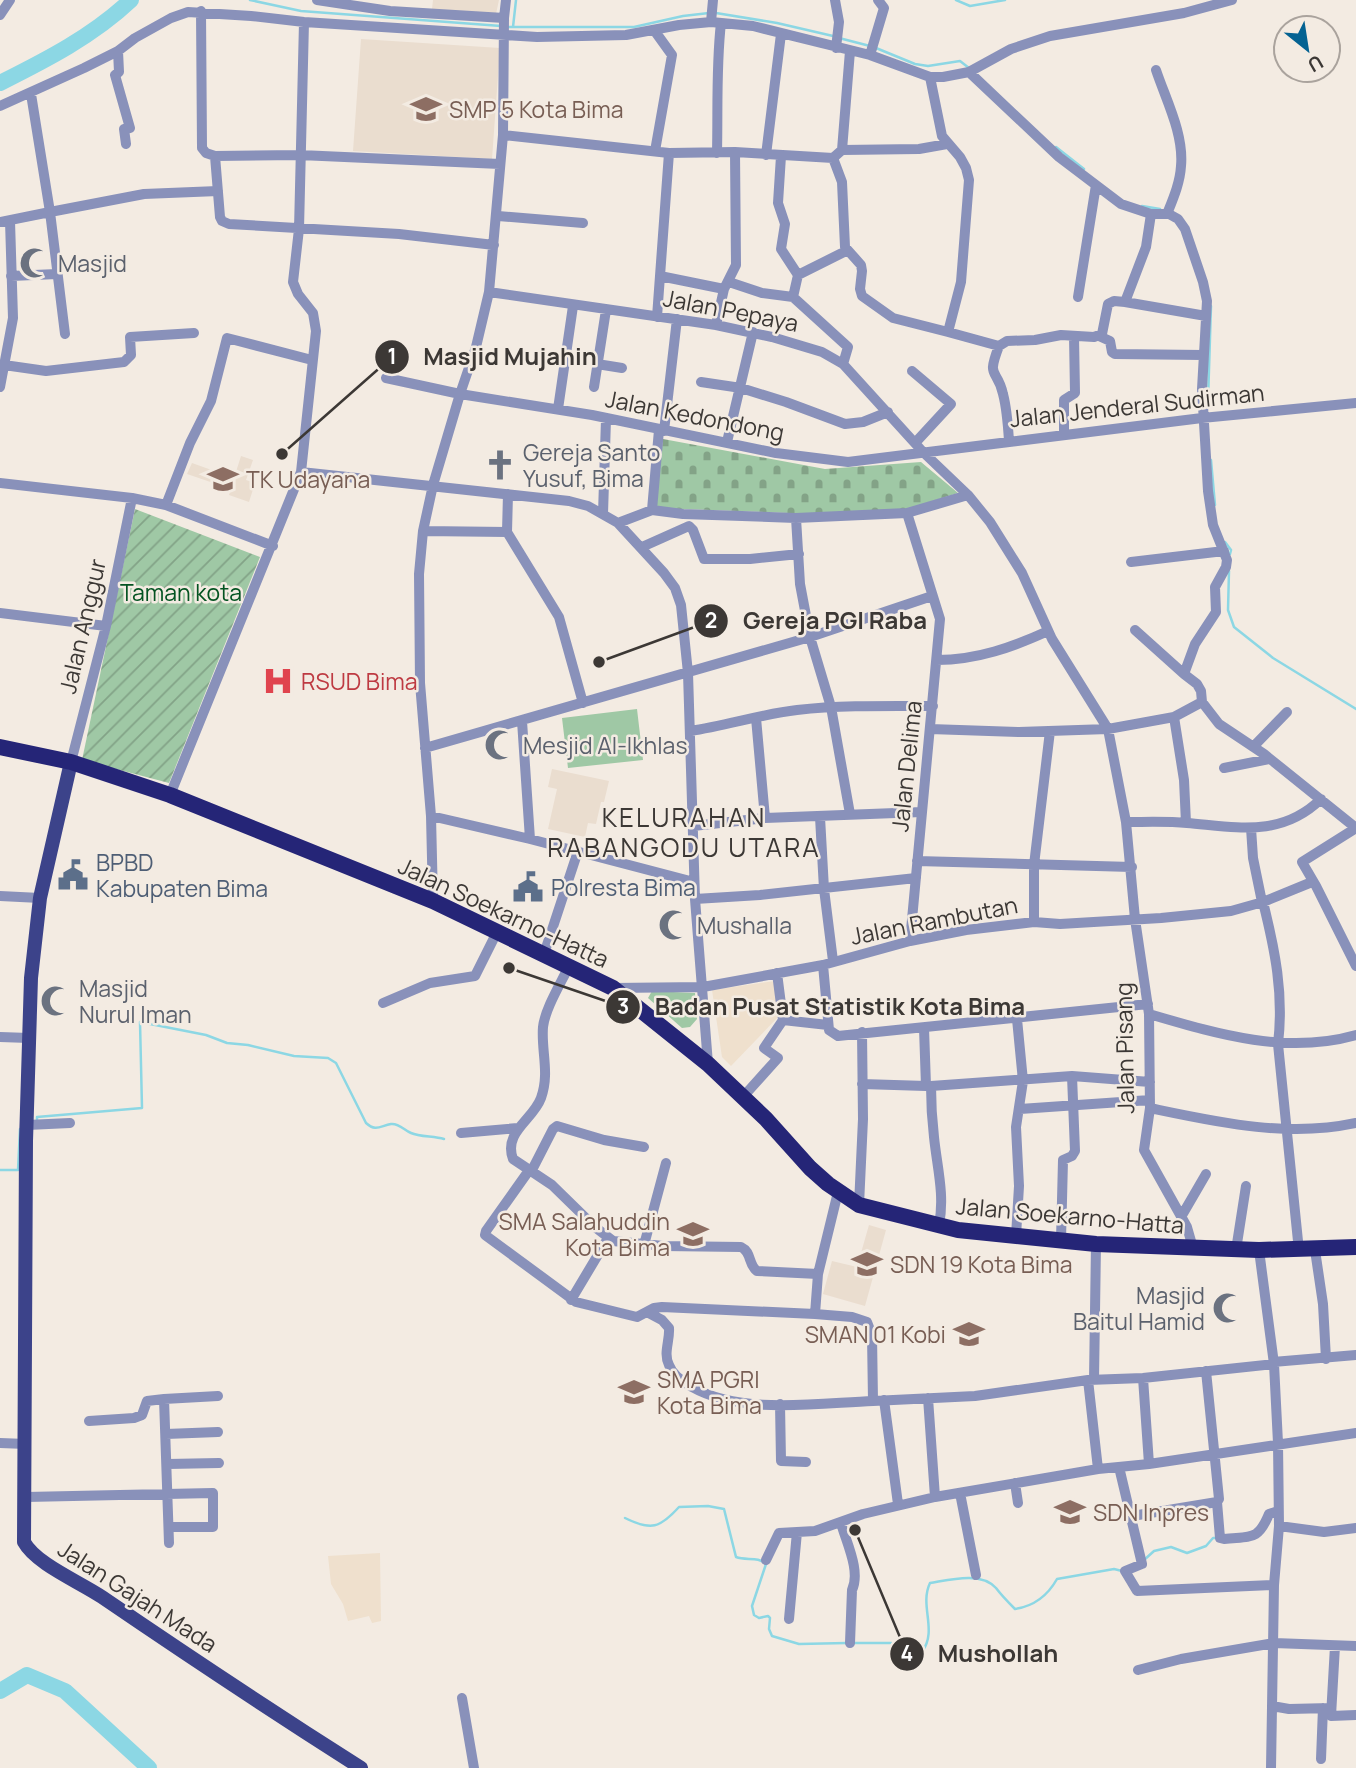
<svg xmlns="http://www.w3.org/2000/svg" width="1356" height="1768" viewBox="0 0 1356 1768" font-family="Manrope,sans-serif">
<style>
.commercial{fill:#efe0cd}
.built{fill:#eaddcf}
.cemetery{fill:url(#cemetery-stones)}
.park{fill:#9fc8a5}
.garden{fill:url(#garden-furrows)}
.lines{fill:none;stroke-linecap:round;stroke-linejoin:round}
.stream{stroke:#8cd7e4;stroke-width:2.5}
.river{stroke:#8cd7e4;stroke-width:16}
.minor{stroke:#8991ba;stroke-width:10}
.major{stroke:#3c438a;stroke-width:14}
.highway{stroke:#252577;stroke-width:16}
.labels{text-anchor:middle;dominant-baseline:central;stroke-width:5;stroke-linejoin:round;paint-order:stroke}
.education-label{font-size:23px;fill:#785e54;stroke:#f3ebe2;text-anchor:start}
.worship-label{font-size:23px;fill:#5b616d;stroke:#f3ebe2;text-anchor:start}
.street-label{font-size:23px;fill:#3c3835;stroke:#f3ebe2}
.park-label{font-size:23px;fill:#035321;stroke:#f3ebe2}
.health-label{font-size:23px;fill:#be3a42;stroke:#f3ebe2;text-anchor:start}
.service-label{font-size:23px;fill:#4e5e75;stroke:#f3ebe2;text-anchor:start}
.quarter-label{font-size:26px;letter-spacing:2px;fill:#3c3835;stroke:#f3ebe2}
.leader{fill:none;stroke:#3c3835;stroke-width:2.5}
.callout-dot{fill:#3c3835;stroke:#f3ebe2;stroke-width:2.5}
.mark-label{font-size:21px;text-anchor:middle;font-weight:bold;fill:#fff}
.callout-label{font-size:24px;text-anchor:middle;font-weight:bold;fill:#3c3835;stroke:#f3ebe2;stroke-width:5;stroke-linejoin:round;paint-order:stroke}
</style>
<defs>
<pattern id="cemetery-stones" width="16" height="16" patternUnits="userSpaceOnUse" patternTransform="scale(1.75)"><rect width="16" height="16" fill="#9fc8a5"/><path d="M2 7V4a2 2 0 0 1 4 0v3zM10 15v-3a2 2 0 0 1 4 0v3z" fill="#83a387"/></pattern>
<pattern id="garden-furrows" width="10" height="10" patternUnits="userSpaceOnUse" patternTransform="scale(1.75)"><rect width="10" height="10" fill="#9fc8a5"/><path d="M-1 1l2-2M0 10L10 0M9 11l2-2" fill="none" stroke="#83a387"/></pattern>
</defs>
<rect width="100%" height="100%" fill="#f3ebe2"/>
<path class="commercial" d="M775,981L781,1014L731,1066L722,1057L712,990Z
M380,1553L381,1621L372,1623L369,1616L348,1621L343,1604L331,1584L328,1556Z"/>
<path class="built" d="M433,0H499L496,14L432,9Z
M361,39L500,48L492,159L353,151Z
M241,456L253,460L246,480L255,483L249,502L229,495L231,489L187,474L192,463L234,478Z
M552,769L609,781L604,802H601L596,824L588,823L585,837L548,829L557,789L548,787Z
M869,1225L886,1230L865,1306L823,1294L832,1261L857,1267Z"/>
<path class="cemetery" d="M663,439L825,469L921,462L958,493L901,511L814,514L655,508Z"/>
<path class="park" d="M637,709L643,760L568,768L562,718Z
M652,991L695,993L697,1019L690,1027L682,1028L648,998Z"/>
<path class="garden" d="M135,509L260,557L169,783L82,760Z"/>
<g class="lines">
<path class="stream" d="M250,0L301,11L501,26
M956,0L970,6L1005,0
M716,13L777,23L833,36
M508,27H634L683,16L709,13
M513,27L516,0
M839,38L870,46
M876,48L915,64L928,66L960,61L969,68
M1056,147L1084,169
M1142,206L1160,209
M1208,401L1211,306
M1211,460L1215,505
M1225,542L1231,550L1230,554
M1229,571L1228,610L1234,627L1273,658L1356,709
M37,1120V1117L142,1108L140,1022L206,1035L227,1043L248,1045L294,1056L328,1058L336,1063L366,1123C376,1132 380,1126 391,1124C399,1123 404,1130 411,1133C420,1137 434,1136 444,1139
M0,1170H18L20,1129
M625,1518C651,1531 660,1528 679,1507L708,1506L724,1509L736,1557C746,1561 758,1556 766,1564L752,1606L754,1615L759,1618L768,1616L770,1618L769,1629L772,1636L799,1644L847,1643
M1144,1560L1154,1551L1171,1547L1187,1553L1206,1546L1213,1538H1217
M854,1643H891L922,1652C938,1630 919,1606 930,1583C949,1580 981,1571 996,1588C1002,1596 1008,1602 1015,1609C1035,1606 1048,1595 1057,1579L1114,1569L1122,1571"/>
<path class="river" d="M0,83C46,60 93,36 131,0
M0,1691L27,1675L65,1691L149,1768"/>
<path class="minor" d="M317,0L390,11L504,18
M835,0L839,22L836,48
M201,11L202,148L206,153L215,156
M0,15L10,0
M711,22L713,0
M654,30L672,55L655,151
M118,51L119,72L115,75L130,128L124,129L126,144
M870,55L884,8L878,0
M1156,70C1166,100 1184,134 1181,166C1180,183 1173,199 1167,214
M969,72L1059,157L1121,204L1151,214H1169L1178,219L1185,229L1203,282L1207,301L1202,389L1208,491L1213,525L1227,560L1226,567L1215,587L1216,612L1195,644L1184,674L1197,684L1201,691L1202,702L1219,724L1264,754L1356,828
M930,77L942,136L960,157L966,168L969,180L961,282L948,332L999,346
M0,106L84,68L118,51L135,38L171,18L188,12L251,16L304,22L537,37L626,35L679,25L711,22L753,26L870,55L930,77H943L969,72L1011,49L1050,36L1184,13L1232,0
M503,135L669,153L735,152L833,158L842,150L919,149L947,144
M842,150L850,51
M717,153C718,110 716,66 721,23
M766,155L781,34
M781,156L778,203L785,224L781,249L798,275
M833,158L842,182L845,247L861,265L862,271L860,289L862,296L893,318L948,332
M498,216L583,223
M0,222L50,212L31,94
M494,245L399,234L229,224L222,221L220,217L215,156L300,155L500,164
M11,276L57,274
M660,276L724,289
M729,282L762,293L793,297
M489,292L716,325L772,337L822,352L843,364L923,452L968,495L990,522L1022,573L1052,639L1108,729L1126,822L1135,919L1149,1014L1150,1108L1144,1150L1187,1227L1193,1248
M1078,297L1096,185
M1125,302L1206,316
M657,317L669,153
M716,325L724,289L736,265L735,152
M65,334L50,212L144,194L218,191
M1099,336L1110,341L1112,352L1115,354L1203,355
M597,364L622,368
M843,364L848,347L793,297L798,275L846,251
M4,365L46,371L124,362L131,355L130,337L194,333
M912,371L951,404L915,443
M386,378L460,394L592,415L776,453L848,462L1202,418L1356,403
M701,382L741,388L786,402L845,424L863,422L888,412
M0,387L13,318L10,221
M594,387L606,310
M558,409L573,306
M664,431L677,319
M1064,434V400L1075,393L1074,336
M1009,441C1008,425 1007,409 1003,394C997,367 986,380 999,346L1007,341L1035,340L1061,335L1094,337L1102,334L1108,304L1114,301L1125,302L1146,247L1151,214
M727,442L753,332
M301,472L316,331L313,313L298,294L293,282L299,229L304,22
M0,483L132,498L166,505L273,546
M508,494L507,532L559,617L583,703
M166,505L190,443L211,401L227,338L312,360
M652,510L659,430
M603,514L606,419
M796,518L800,584L810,637L831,707L850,814
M618,523L652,510L683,514L796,518L907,513
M423,531L507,532
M642,547L689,526L693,530L704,559H750L799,554
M1131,562L1224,551
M0,613L106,626
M1135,630L1184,674
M937,660C977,660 1013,647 1048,631
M1174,717L1184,780L1186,823
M756,718L765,818
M522,721L530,839
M930,729L1019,732L1108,729L1174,717L1202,702
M690,731C726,726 761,714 797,710C842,705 888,706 933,706
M1253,747L1287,712
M425,748L810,637L932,596
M71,762L106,626L132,498
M1224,768L1269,759
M170,795L301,472L569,501L588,506L618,523L664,573L675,588L681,605L688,673L695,899L708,1064
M431,816L530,839L694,882
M820,817L824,889L833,961
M1126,822C1146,822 1167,821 1187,823C1236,827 1281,838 1321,799
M693,826L765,818L922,812
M1251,828L1253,858L1262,902
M1356,828L1302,862L1316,886L1356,966
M917,861L1132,867
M0,896L40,898
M695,899L760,895L916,878
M433,901L431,816L420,683L419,574L423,531L433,485L460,394L476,347L489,292L503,135L504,18L506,0
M1263,902C1275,950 1284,994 1278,1044L1299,1251
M1034,922V865L1050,731
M910,941L940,619L907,513L968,495
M544,954L578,851
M823,965L829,1030L838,1036L1148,1004
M569,966C561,983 545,1009 543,1027C541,1051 550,1073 541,1098C533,1120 503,1132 513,1159L552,1185L595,1227L613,1241L663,1246L741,1247C752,1252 748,1265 757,1271L818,1274
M777,973L783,1020L828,1025
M613,988L703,987L823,965L910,941L966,930L1034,922L1060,924L1161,918L1231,911L1263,902L1312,882
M383,1003L430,983L475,976L497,932
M1149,1014C1217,1034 1286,1055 1356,1035
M924,1028L926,1086H931C931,1103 932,1120 934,1137C937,1167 945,1195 939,1225
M0,1037L29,1038
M862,1084L926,1086
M931,1086L1072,1076L1150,1082
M742,1098L778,1058L764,1048L783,1020
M1150,1108C1217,1122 1287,1138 1356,1123
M1020,1109L1150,1100
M27,1125L70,1123
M461,1133L518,1128
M530,1169L486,1231L485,1235L576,1302L637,1317L654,1308L662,1307L815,1314
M532,1170L553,1129L557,1126L604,1140L644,1147
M859,1205L863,1119L862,1032
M1181,1217L1206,1174
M1016,1236L1019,1186L1016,1127L1023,1081L1017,1019
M1061,1240L1063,1160L1072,1156L1075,1151L1072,1076
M644,1245L666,1163
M1236,1250L1246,1186
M1259,1250L1274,1364L1278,1443L1279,1526L1274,1585L1271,1768
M1315,1250L1323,1304L1326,1359
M571,1300L608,1238
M647,1312L662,1320L669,1328C670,1341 663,1353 669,1365C673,1376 683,1381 692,1387C741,1415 818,1403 873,1401L872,1335L867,1322L852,1317L815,1314L818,1274L838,1192
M1273,1362L1356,1355
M1206,1371L1219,1499L1217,1502L1220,1538L1224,1539C1251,1536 1258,1541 1269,1514L1278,1511
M1143,1378L1149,1464
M1088,1380L1098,1469
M1094,1380L1096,1244
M928,1398L935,1497
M884,1400L898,1504
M873,1401L975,1396L1088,1380L1143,1378L1274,1364
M780,1404L781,1461L806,1462
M89,1421L134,1418L142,1415L147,1401L164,1399
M166,1434L218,1432
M0,1443L26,1444
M168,1464L219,1463
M1119,1467L1142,1564L1125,1571L1137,1591L1274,1585
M1015,1483L1018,1503
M960,1493L976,1575
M26,1497L213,1493V1527H169
M1132,1516L1217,1502
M841,1523C846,1542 861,1571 852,1590L850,1643
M1279,1526L1324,1532L1356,1528
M169,1543L164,1399L218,1396
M766,1560L779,1533L815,1531L863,1514L935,1497L1098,1469L1149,1464L1356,1433
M789,1619L797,1532
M1335,1646L1331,1716L1356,1715
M1138,1670L1181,1659L1274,1643L1356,1646
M462,1698L474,1768
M1272,1706L1289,1709L1331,1708
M1321,1759L1323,1708"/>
<path class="major" d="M71,762L40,898L31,978L26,1141L24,1542C36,1564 80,1582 102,1597C187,1655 273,1712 361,1768"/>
<path class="highway" d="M0,747L71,762L170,795L433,901L613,988L708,1064L766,1119L810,1168L828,1184L859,1205L958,1230L1096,1244L1259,1250L1356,1247"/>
</g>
<defs>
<g id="school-bare" transform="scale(2.415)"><path d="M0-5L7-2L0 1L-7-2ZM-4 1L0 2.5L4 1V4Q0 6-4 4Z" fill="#8d6e63" stroke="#f3ebe2" stroke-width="2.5" paint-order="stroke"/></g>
<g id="mosque-bare" transform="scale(2.415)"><path d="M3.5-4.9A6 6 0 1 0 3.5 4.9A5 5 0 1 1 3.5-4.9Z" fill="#6b7280" stroke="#f3ebe2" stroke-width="2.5" paint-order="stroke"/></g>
<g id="church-bare" transform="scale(2.415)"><path d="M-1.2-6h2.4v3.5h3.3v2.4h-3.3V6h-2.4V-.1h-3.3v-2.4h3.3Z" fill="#6b7280" stroke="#f3ebe2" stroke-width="2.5" paint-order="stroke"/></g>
<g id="hospital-bare" transform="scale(2.415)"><path d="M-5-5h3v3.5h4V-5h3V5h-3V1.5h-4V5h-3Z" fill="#e0444e" stroke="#f3ebe2" stroke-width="2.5" paint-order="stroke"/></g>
<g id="civic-bare" transform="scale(2.415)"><path d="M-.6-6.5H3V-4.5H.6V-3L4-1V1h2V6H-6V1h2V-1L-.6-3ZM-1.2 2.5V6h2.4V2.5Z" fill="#5c6f8a" stroke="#f3ebe2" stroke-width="2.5" paint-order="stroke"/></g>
</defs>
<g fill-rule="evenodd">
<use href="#school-bare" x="426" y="109"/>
<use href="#mosque-bare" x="35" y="263"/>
<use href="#church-bare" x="500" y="465"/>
<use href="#school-bare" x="223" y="479"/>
<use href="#hospital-bare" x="278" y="681"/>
<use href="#mosque-bare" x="500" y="745"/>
<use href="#civic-bare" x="73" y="875"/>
<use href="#civic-bare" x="528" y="887"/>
<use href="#mosque-bare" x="674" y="925"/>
<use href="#mosque-bare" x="56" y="1001"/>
<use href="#school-bare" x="693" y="1234"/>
<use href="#school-bare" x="867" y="1264"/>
<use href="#mosque-bare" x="1228" y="1308"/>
<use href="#school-bare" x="969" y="1334"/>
<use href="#school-bare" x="634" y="1392"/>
<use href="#school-bare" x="1070" y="1512"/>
</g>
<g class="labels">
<g class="education-label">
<text x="449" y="109">SMP 5 Kota Bima</text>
<text x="246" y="479">TK Udayana</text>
<text x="670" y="1221" text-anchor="end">SMA Salahuddin<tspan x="670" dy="26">Kota Bima</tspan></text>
<text x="890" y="1264">SDN 19 Kota Bima</text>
<text x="946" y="1334" text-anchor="end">SMAN 01 Kobi</text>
<text x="657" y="1379">SMA PGRI<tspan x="657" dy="26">Kota Bima</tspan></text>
<text x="1093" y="1512">SDN Inpres</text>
</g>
<g class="worship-label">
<text x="58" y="263">Masjid</text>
<text x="523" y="452">Gereja Santo<tspan x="523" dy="26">Yusuf, Bima</tspan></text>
<text x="523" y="745">Mesjid Al-Ikhlas</text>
<text x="697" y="925">Mushalla</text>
<text x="79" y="988">Masjid<tspan x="79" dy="26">Nurul Iman</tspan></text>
<text x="1205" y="1295" text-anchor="end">Masjid<tspan x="1205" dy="26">Baitul Hamid</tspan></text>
</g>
<g class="street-label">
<text transform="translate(731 310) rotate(11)">Jalan Pepaya</text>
<text transform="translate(1137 405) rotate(-6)">Jalan Jenderal Sudirman</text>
<text transform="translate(695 415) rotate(11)">Jalan Kedondong</text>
<text transform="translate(82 626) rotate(-77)">Jalan Anggur</text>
<text transform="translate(906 766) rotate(-84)">Jalan Delima</text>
<text transform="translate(504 912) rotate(25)">Jalan Soekarno-Hatta</text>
<text transform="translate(934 920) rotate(-11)">Jalan Rambutan</text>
<text transform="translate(1124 1048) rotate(-91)">Jalan Pisang</text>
<text transform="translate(1070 1215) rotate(5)">Jalan Soekarno-Hatta</text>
<text transform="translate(138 1596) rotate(33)">Jalan Gajah Mada</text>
</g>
<g class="park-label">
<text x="181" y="592">Taman kota</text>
</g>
<g class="health-label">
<text x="301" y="681">RSUD Bima</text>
</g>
<g class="service-label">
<text x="96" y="862">BPBD<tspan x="96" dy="26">Kabupaten Bima</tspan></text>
<text x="551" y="887">Polresta Bima</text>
</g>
<g class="quarter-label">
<text x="684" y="817">KELURAHAN<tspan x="684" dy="30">RABANGODU UTARA</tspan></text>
</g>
</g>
<path class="leader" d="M282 454L392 357M599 662L711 621M509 968L623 1007M855 1530L907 1654"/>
<g class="callout-dot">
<circle cx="282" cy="454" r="7"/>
<circle cx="599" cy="662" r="7"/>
<circle cx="509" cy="968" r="7"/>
<circle cx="855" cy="1530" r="7"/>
<circle cx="392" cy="357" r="18"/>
<circle cx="711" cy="621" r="18"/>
<circle cx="623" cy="1007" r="18"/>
<circle cx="907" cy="1654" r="18"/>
</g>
<g class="mark-label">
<text x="392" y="364">1</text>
<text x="711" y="628">2</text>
<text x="623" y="1014">3</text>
<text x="907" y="1661">4</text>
</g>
<g class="callout-label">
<text x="510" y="365">Masjid Mujahin</text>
<text x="835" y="629">Gereja PGI Raba</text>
<text x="840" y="1015">Badan Pusat Statistik Kota Bima</text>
<text x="998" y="1662">Mushollah</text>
</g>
<g transform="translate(1307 49) rotate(150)"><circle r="33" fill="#f3ebe2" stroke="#aaa39d" stroke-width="2"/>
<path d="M0-5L12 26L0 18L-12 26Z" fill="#046292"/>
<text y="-10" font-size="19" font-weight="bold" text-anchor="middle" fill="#3c3835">U</text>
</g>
</svg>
